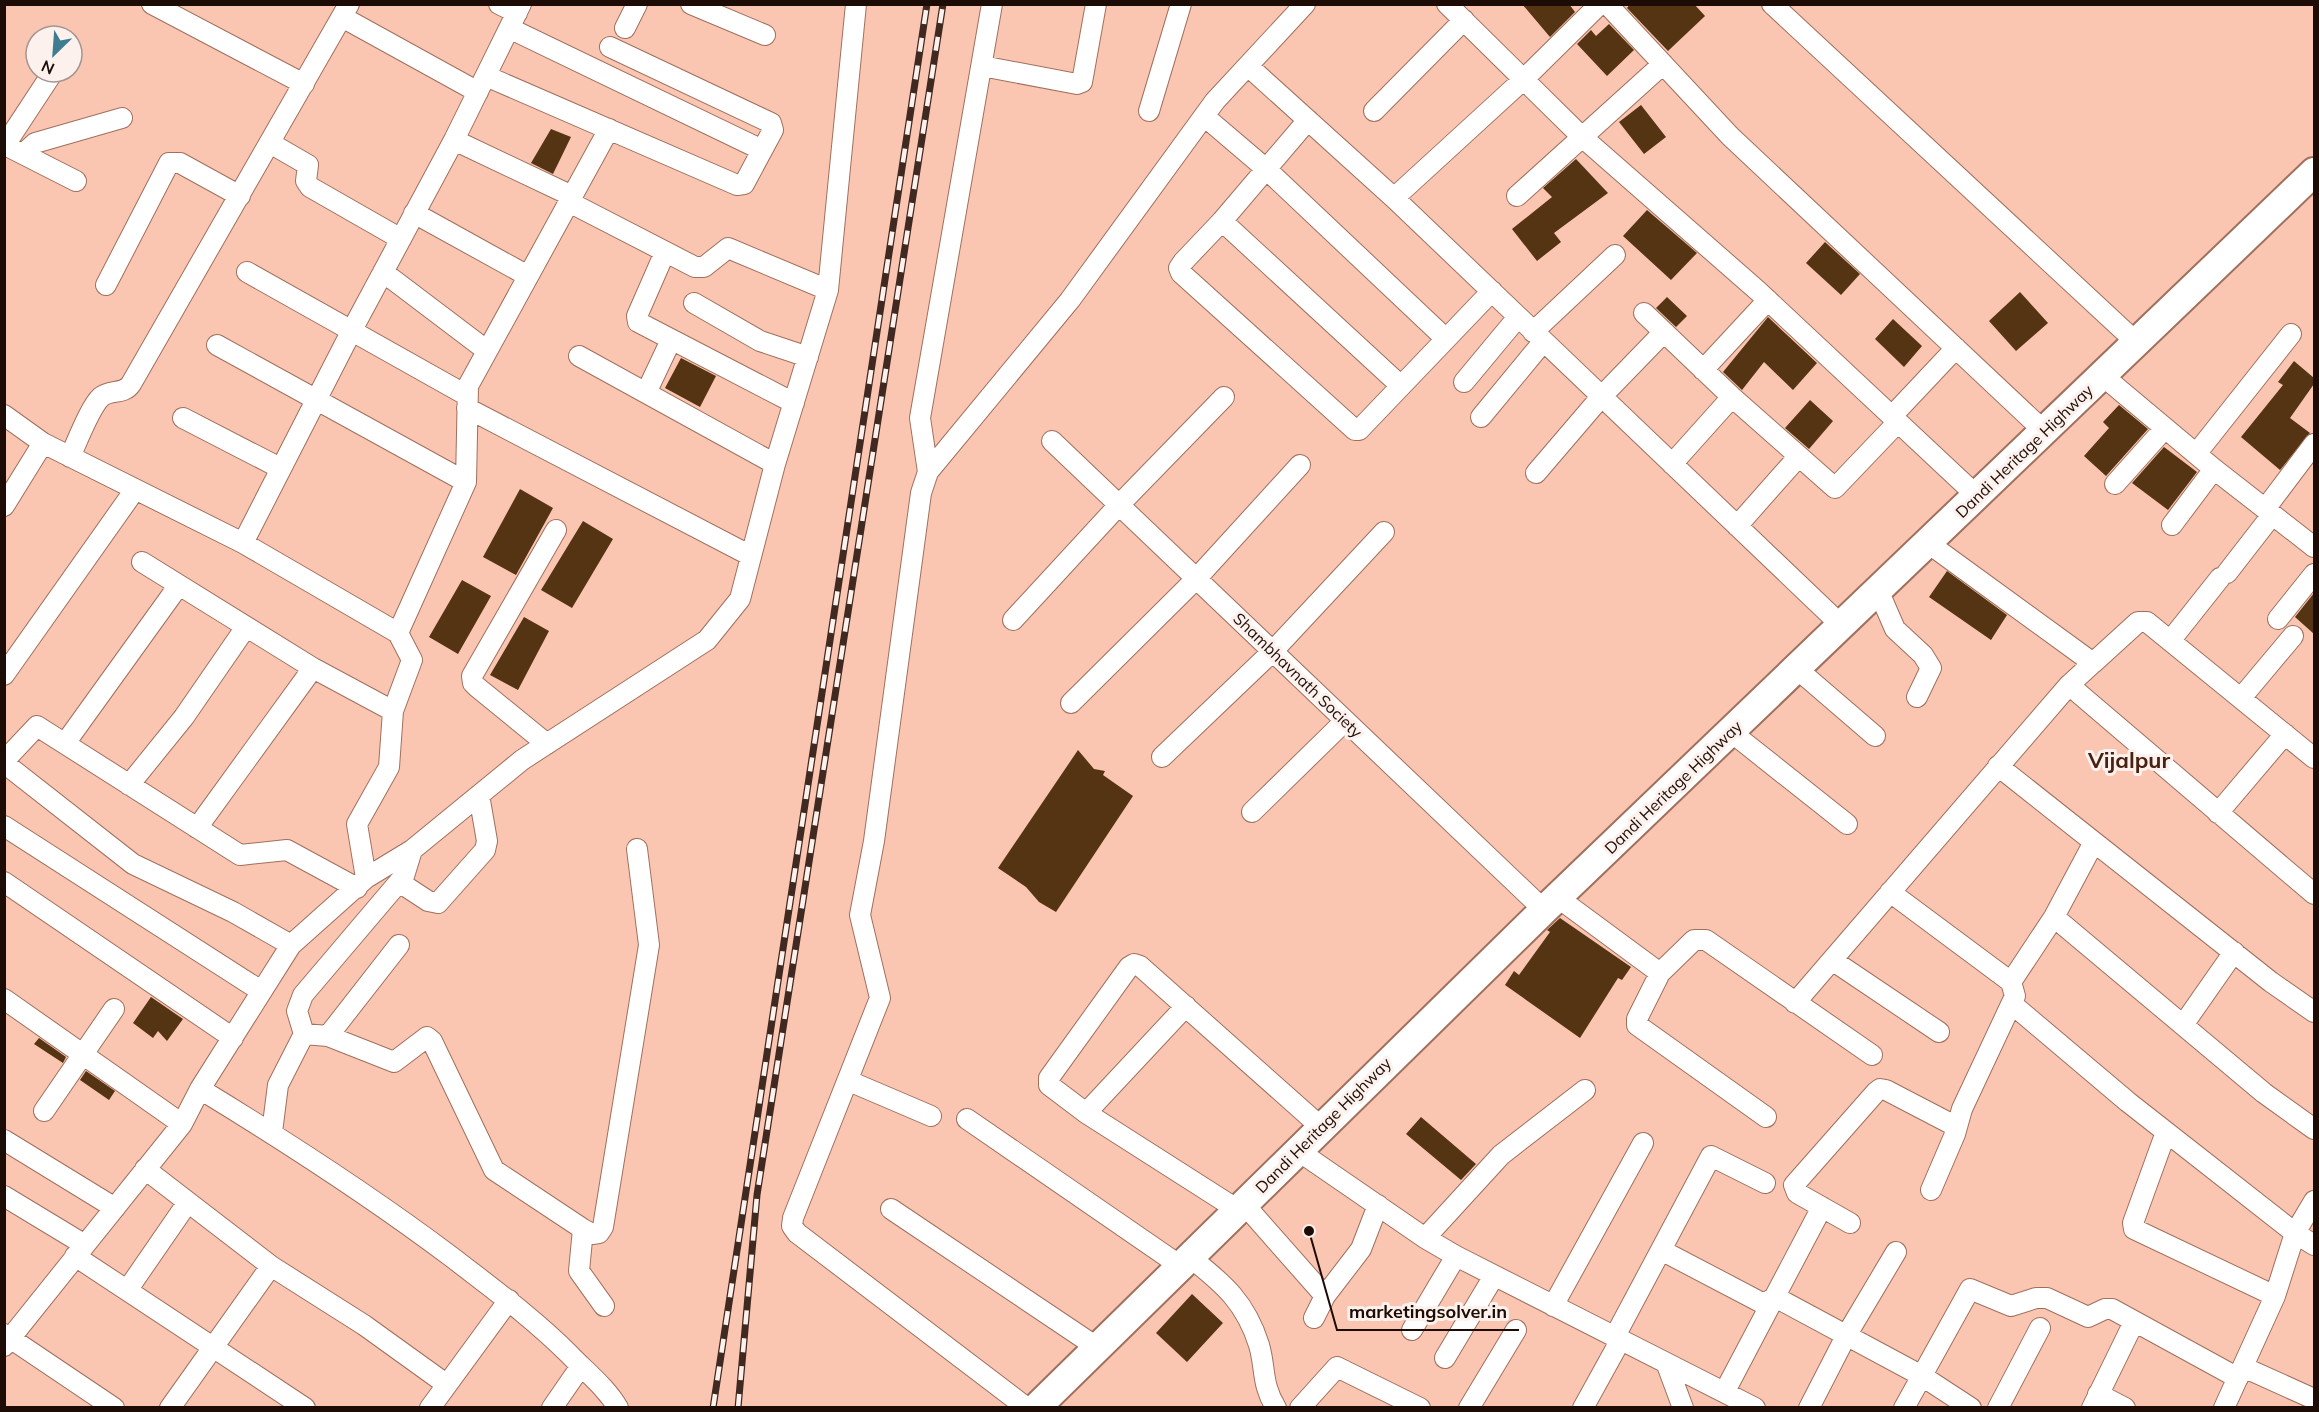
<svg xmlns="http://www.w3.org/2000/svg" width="2319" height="1412" viewBox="0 0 2319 1412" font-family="Mulish,sans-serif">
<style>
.building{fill:#553413}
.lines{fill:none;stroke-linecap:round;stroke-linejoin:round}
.minor-casing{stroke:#a0705d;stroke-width:22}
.highway-casing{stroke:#a0705d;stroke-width:32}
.minor{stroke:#fff;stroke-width:20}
.highway{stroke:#fff;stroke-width:28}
.rail-casing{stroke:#402920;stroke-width:7}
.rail{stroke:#fcf1ed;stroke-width:4.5;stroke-dasharray:14;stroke-linecap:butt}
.labels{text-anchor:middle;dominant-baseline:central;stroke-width:6;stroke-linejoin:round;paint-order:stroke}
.street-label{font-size:16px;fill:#1d0c05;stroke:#fcf1ed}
.district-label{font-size:22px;font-weight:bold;fill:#492110;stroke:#fcf1ed}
.leader{fill:none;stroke:#1d0c05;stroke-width:2}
.callout-dot{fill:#1d0c05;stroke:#fcf1ed;stroke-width:2}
.callout-label{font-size:18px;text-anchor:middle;font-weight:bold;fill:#1d0c05;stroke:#fcf1ed;stroke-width:6;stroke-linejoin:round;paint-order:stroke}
</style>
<rect width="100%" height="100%" fill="#fac5b1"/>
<path class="building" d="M1522,4H1569L1575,12L1550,37Z
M1630,4H1694L1705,16L1668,51L1627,8Z
M1609,24L1634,50L1607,76L1577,44L1591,30L1596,36Z
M1641,105L1666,137L1644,154L1619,122Z
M551,129L571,137L553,174L531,163Z
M1576,159L1608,193L1554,233L1561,242L1537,261L1512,229L1552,197L1543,188Z
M1647,210L1697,253L1671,280L1623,236Z
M1825,242L1860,274L1841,295L1806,263Z
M2020,292L2048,323L2016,351L1989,321Z
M1667,297L1687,316L1676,327L1656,308Z
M1768,317L1817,363L1793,390L1764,362L1742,390L1723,372Z
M1893,319L1922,346L1904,367L1875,339Z
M681,358L716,376L700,407L665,388Z
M2294,361L2314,378V384L2290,418L2310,433L2280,470L2241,437L2283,385L2278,382Z
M1810,400L1833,421L1809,449L1785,428Z
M2119,405L2148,429L2106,476L2084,456L2109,428L2103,422Z
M2164,447L2197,472L2168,510L2132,483Z
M520,489L553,508L516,575L483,557Z
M583,521L613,539L572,608L541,590Z
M1947,571L2007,615L1991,640L1929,597Z
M462,580L491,596L458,654L429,637Z
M2314,593V634L2295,617Z
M524,617L549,631L518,690L490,675Z
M1078,750L1094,769L1105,771L1103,775L1133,796L1056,912L1039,902L1026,887L998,868Z
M1560,918L1631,967L1622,980L1618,978L1580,1038L1505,985L1514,971L1519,975L1550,932L1547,930Z
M151,997L183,1019L167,1041L158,1031L153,1038L133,1023Z
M39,1038L66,1057L63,1063L34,1044Z
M86,1071L115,1091L109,1100L80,1080Z
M1421,1117L1476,1164L1461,1180L1406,1134Z
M1192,1294L1223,1323L1187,1362L1156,1333Z"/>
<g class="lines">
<g class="minor-casing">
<path id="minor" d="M152,4L304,84
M499,4L517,13
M691,4L765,35
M1447,4L1581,136L1758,291L1977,496
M1607,4L1730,136L2045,432
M1772,4L2137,343
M342,17L478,92
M625,28L637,4
M511,29L762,150
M982,66L1077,84L1082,82L1096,4
M1248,66L1394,198L1841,625
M486,76L737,185L744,184L773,130L771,123L610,47
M1149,111L1181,4
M1374,111L1464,20
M1204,116L1265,168L1446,339
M1308,120L1222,221L1183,262L1179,268L1181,273L1355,430H1359L1492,291
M454,140L572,196
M270,143L308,165L306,181L310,187L401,239
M5,145L53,72
M11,148L76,181
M23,154L35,143L122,118
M1517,196L1663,64
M1394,198L1524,79L1600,4
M569,202L695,267H704L728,248L828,290
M414,213L528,276
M1222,221L1401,386
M665,252L637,316L638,322L794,403
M247,272L466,395
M383,272L486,350
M106,285L169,163H180L240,196
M694,303L760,341L808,357
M1644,313L1732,397L1835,488L1898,422
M1533,332L1615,255
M217,345L466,482
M579,356L775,464
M1703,370L1768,300
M2103,376L2214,469L2314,547
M1464,382L1518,317
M646,393L671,340
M467,408L751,556
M4,415L43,443L243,543L398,633L412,660L393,711L389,767L357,824L366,878
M1892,416L1956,348
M1481,417L1543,342
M183,418L280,468
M1052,441L1544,910
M2196,454L2291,334
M70,457C77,442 90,407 101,397C110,389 124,395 131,384L349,4
M1672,464L1732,397
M928,472L920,418L992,4
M1536,473L1601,397L1664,332
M2115,484L2165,428
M4,506L43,443
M2265,509L2314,444
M2172,525L2214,469
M1737,526L1799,456
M243,543L352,330L454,140L521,4
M1928,543L2093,663L2069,685L2314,894
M142,562L313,668L393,711
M2227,573L2272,515
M1878,590L1895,629L1923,655L1931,668L1917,697
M2278,619L2314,574
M1013,620L1119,505L1224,397
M398,633L466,482L468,386L609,129
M2170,641L2220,578
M2093,663L2138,622H2147L2314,758
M1796,668L1875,736
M4,675L134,491
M2241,698L2293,636
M1071,703L1196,579L1300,465
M1731,732L1847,824
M66,742L179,585
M547,744L477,687L473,683L472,676L556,530
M1162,757L1273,651L1384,532
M4,761L37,726L240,855L287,850L357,888
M4,763L133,864L233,912L291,945
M1998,766L2271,982L2314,1012
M129,785L184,717L246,627
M1252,812L1345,721
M2218,813L2285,734
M4,826L261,991
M197,828L313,668
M4,882L233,1038
M399,882L428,901L438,903L485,850L487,841L479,795
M1890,892L2011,982L2015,996L1962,1109L1955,1134L1931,1190
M1557,897L1660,973L1694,940H1706L1872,1055
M2054,917L2264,1093L2314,1129
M1832,960L1939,1032
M1660,973L1637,1019V1025L1766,1117
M2011,982L2054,917L2094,842
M4,999L182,1124
M1795,1003L2069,685
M2012,1004L2128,1102L2295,1233L2314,1245
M2183,1025L2234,952
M304,1034L328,1036L394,1062L427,1037L432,1041L494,1170L583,1229L592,1234L599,1233L603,1227L649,945L637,849
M328,1036L399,945
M849,1081L931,1116
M200,1089C287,1142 372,1197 453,1258C493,1289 533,1318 569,1354C585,1371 606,1387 618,1408
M44,1111L114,1009
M1086,1113L1186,1006
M967,1119L1182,1267
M272,1132L278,1085L304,1034L297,1011L303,995L404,876L412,850
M2166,1132L2133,1223L2134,1229L2275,1296
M4,1140L115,1208
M1297,1150L1425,1238L1456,1256L1755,1408
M145,1169L271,1266L364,1325L446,1384
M4,1196L85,1245
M1244,1204L1325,1296
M891,1209L1098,1348
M1238,1210L1086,1113L1049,1085V1078L1129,967L1134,964L1140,966L1321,1127
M1850,1223L1797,1193L1794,1185L1876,1092L1880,1089L1886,1090L1957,1127
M583,1229L579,1271L604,1306
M1425,1238L1501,1155L1585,1090
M1661,1250L1764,1304L1775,1297L1922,1376L1971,1408
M75,1256L305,1408
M1191,1258C1224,1284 1246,1303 1259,1345C1266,1369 1261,1383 1276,1408
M128,1289L188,1202
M1553,1306L1643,1143
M1314,1318L1325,1296L1361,1249L1378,1205
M1412,1330L1456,1256
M4,1334L114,1408
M1614,1338L1711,1156L1765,1183
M4,1346L182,1124L200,1089L291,945L366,878L412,850L522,760L707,640L740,599L775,464L828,290L856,4
M1445,1358L1494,1276
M1667,1365L1683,1408
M2243,1367L2314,1399
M1725,1391L1822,1207
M2098,1394L2125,1408
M170,1408L271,1266
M430,1408L509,1300
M552,1408L581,1366
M1027,1408L797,1233L792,1226L793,1218L880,998L860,915L874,841L921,493L928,472L1070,300L1215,101L1305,4
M1300,1408L1337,1367L1420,1408
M1469,1408L1516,1330
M1583,1408L1620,1341
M1809,1408L1846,1336L1896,1252
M1904,1408L1970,1289L2011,1306L2036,1298H2047L2088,1317L2105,1309H2112L2238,1378
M1998,1408L2040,1328
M2092,1408L2134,1322
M2224,1408L2275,1296L2295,1233L2314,1201"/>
</g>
<g class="highway-casing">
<path id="highway" d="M1036,1408L1544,910L2314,172"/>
</g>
<use href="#minor" class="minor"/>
<use href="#highway" class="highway"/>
<g class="rail-casing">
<path id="rail" d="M713,1408L927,4
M738,1408L757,1195L943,4"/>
</g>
<use href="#rail" class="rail"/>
</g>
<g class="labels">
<g class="street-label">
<text transform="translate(2024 451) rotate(-44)">Dandi Heritage Highway</text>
<text transform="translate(1298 675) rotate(44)">Shambhavnath Society</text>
<text transform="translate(1673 787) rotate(-44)">Dandi Heritage Highway</text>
<text transform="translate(1323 1125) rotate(-45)">Dandi Heritage Highway</text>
</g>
<g class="district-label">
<text x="2129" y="760">Vijalpur</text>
</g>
</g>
<path class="leader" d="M1309 1231L1337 1330H1519"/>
<circle class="callout-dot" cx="1309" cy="1231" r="6"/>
<g class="callout-label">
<text x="1428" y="1318">marketingsolver.in</text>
</g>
<rect width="2319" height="1412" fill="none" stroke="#1d0c05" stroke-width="12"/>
<g transform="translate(54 54) rotate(205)"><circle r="28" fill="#fcf1ed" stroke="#a39590" stroke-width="1.5"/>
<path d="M0-4.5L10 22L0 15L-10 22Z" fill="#3d7c91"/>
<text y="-9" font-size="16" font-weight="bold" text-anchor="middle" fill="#1d0c05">N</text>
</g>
</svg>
